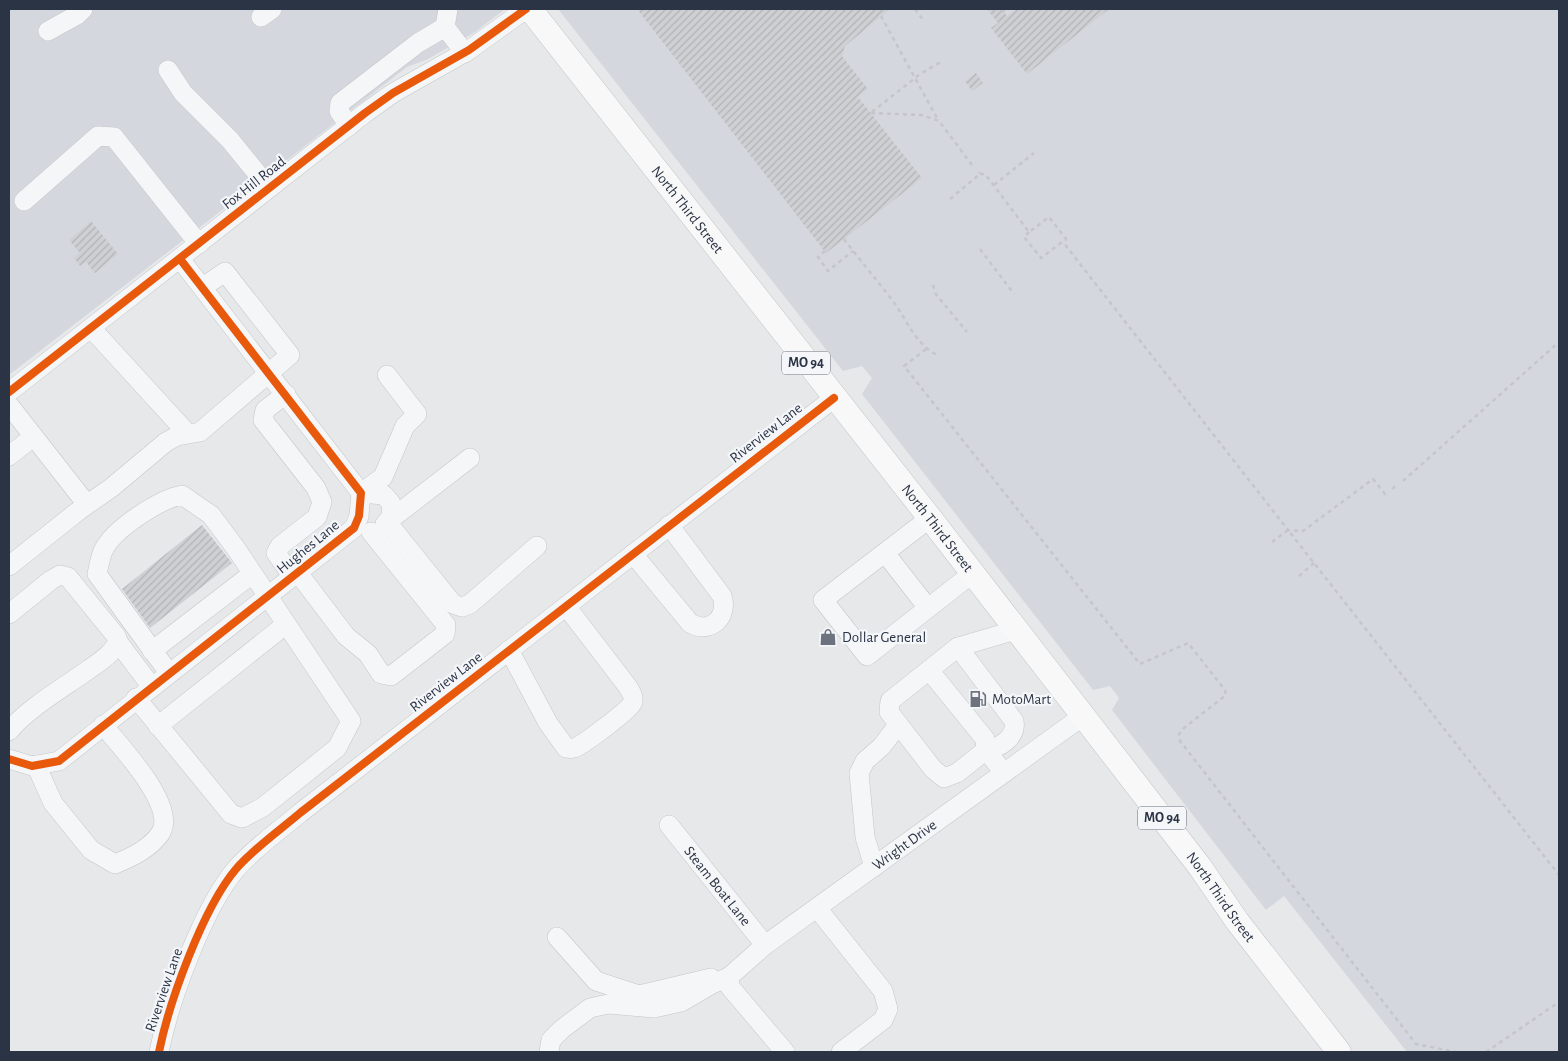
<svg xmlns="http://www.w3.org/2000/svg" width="1568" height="1061" viewBox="0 0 1568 1061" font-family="'Alegreya Sans',sans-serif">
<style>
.built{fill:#d4d7dd}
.building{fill:url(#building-hatch)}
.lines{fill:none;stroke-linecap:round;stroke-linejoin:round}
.minor-casing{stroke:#c4c6c8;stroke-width:20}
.major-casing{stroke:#c2c5c8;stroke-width:25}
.path{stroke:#c5c6ca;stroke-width:2.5;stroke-dasharray:4 4;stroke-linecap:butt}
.minor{stroke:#f5f6f7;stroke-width:19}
.major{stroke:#f8f8f8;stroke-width:24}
.cycleway-casing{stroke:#f4f6f9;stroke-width:11}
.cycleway{stroke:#e8590c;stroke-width:8}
.labels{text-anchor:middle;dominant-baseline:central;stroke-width:4.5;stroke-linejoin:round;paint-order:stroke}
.shield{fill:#f4f6f9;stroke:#676e7b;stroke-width:1}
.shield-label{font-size:14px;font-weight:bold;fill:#2b3445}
.street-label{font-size:15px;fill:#2b3445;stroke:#f4f6f9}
.poi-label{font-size:15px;fill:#2b3445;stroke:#f4f6f9;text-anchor:start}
</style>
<defs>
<pattern id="building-hatch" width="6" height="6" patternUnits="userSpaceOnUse" patternTransform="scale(1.25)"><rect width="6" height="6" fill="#ced0d3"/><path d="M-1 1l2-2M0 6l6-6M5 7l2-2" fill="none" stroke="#b1b3b6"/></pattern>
</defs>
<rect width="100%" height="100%" fill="#e6e8ea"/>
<path class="built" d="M9,9H505L475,32L428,59L407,67L9,375Z
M558,9H1559V1052H1407L1284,896L1266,910L1112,710L1119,698L1110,686L1093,690L862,394L872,378L862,366L843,371Z"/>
<path class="building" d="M637,9H890L845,46L842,56L868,89L858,97L922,178L826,253Z
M987,9H1001L1007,16L1016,9H1109L1027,74L991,28L998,23Z
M976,73L983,83L972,91L965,81Z
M91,221L118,254L95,273L86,262L80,266L74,258L80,253L69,240Z
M202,525L232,563L150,628L122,589Z"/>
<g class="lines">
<g class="minor-casing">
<g id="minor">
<path d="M448,9L445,27L465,53"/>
<path d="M261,17L272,9"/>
<path d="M48,31L77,15L83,9"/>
<path d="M168,70L183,93L230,140L269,188"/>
<path d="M349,126L339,111L340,103L418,43L445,27"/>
<path d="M24,201L98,136L114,137L199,244"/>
<path d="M91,328L187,433"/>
<path d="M9,392L365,113L393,93L469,50L526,9"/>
<path d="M286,394L265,410L263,420L316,488L322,502L317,517L280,546L276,553L293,577"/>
<path d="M9,405L85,502V506L77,512L9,566"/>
<path d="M9,456L33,437"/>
<path d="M470,458L387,522L453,604L462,607L470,604L537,546"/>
<path d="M361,493L383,477L405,426L417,414L387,375"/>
<path d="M361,493L384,495L391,503L392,516L385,524"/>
<path d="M85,506L111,488L166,442L177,436L200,432L290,355L225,272L203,287"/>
<path d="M930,518L823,600L867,656L973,573"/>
<path d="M885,553L928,608"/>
<path d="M633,554L690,623C710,635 729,617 722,596L669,525"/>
<path d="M298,573L346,636L368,654L381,674L391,676L445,634L446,625L371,532"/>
<path d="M9,614L51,580L60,575L68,577L116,636L118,641C113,654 99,662 88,670C63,688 28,708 9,731"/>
<path d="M118,642L151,686"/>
<path d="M509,650L548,723L566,748C569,748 572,749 574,748C582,746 626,712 631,705C636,699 631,692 628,687L566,606"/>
<path d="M152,651L252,574"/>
<path d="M929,670L985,739L986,750C1000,748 1017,737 1014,721L958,647"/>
<path d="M136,698L231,814L242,818L263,807L337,748L351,721L237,550L211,515L182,495C160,499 113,529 103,551C100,558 99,566 97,574L169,673"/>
<path d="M158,726L285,625"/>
<path d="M9,759L32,766L59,761L354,528L359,516L361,493L180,259"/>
<path d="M36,765L53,803L91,850L115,864C132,857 149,849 160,834C179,807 119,745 103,725"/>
<path d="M1004,773L986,750L957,773L944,778L933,769L889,712L890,701L958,647L1016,630"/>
<path id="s1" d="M669,825L765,945"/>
<path d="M874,867L865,837L859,773L865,761L882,746L898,725"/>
<path d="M817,908L883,991L888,1009L883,1020L841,1052"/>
<path d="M557,937L596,981L639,995L711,978"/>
<path d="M729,977L730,987L785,1052"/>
<path d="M159,1052C169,1002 203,908 236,869C253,849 280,830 300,813L834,398"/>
<path id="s2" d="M549,1052L551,1040L562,1029L590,1008L608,1004L654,1008L681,1002L712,984L729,977L765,945L1083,716"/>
</g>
</g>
<g class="major-casing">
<g id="major">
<path id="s3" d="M530,9L930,518L1200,867L1237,921L1339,1052"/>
</g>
</g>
<path class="path" d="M915,9L924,21
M1002,9L1007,15
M881,16L938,120
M872,112L920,74L941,62
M871,113L921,115L939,121L972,165
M980,174H985L1029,232L1049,217L1066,239V246L1288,530L1303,531L1373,479L1385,494L1388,492
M994,185L1034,153
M950,199L980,174L979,172
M1029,232L1024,237L1041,258L1066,239
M844,239C859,259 876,279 892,300C907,319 914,343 937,355
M980,249L1014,294
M825,251L818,257L828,271L853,251
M933,285L935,293L967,332
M926,349L904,366L1140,664L1188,643L1225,690L1226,695L1184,728L1179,734L1180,741L1416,1044L1456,1052
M1403,481L1559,342
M1392,489L1397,485
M1272,542L1288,530L1559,875
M1299,576L1314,563
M1486,1052L1559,1002"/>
<use href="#minor" class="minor"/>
<use href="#major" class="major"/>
<g class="cycleway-casing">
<path id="cycleway" d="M9,392L365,113L393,93L469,50L526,9
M9,759L32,766L59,761L354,528L359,516L361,493L180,259
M159,1052C169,1002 203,908 236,869C253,849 280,830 300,813L834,398"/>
</g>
<use href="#cycleway" class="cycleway"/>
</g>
<defs>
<g id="shop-bare" transform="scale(1.35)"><path d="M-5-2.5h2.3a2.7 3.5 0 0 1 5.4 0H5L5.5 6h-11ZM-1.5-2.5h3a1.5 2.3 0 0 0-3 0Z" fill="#6c737f" stroke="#f4f6f9" stroke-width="2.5" paint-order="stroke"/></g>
<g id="fuel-bare" transform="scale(1.35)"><path d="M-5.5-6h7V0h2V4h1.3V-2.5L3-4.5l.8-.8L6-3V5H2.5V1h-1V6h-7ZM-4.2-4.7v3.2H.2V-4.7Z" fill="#6c737f" stroke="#f4f6f9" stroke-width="2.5" paint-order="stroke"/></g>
</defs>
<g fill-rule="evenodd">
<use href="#shop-bare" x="828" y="637"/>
<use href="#fuel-bare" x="978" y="699"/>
</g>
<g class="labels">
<g class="shield">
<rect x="782" y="351.5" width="48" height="23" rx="4"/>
<rect x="1138" y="806.5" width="48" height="23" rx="4"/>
</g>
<g class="shield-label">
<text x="806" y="363">MO 94</text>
<text x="1162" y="818">MO 94</text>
</g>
<g class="street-label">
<text transform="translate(254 183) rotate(-38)">Fox Hill Road</text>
<text stroke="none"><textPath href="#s3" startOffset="255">North Third Street</textPath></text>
<text transform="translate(766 433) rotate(-38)">Riverview Lane</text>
<text stroke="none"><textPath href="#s3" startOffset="660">North Third Street</textPath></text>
<text transform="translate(308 547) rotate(-39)">Hughes Lane</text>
<text transform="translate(446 682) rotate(-38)">Riverview Lane</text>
<text stroke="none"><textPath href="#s2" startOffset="429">Wright Drive</textPath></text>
<text stroke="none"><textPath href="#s1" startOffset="78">Steam Boat Lane</textPath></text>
<text stroke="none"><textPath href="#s3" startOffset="1125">North Third Street</textPath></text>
<text transform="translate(164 990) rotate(-71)">Riverview Lane</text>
</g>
<g class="poi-label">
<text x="842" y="637">Dollar General</text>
<text x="992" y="699">MotoMart</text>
</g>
</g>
<rect width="1568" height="1061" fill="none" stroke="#2b3445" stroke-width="20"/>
</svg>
